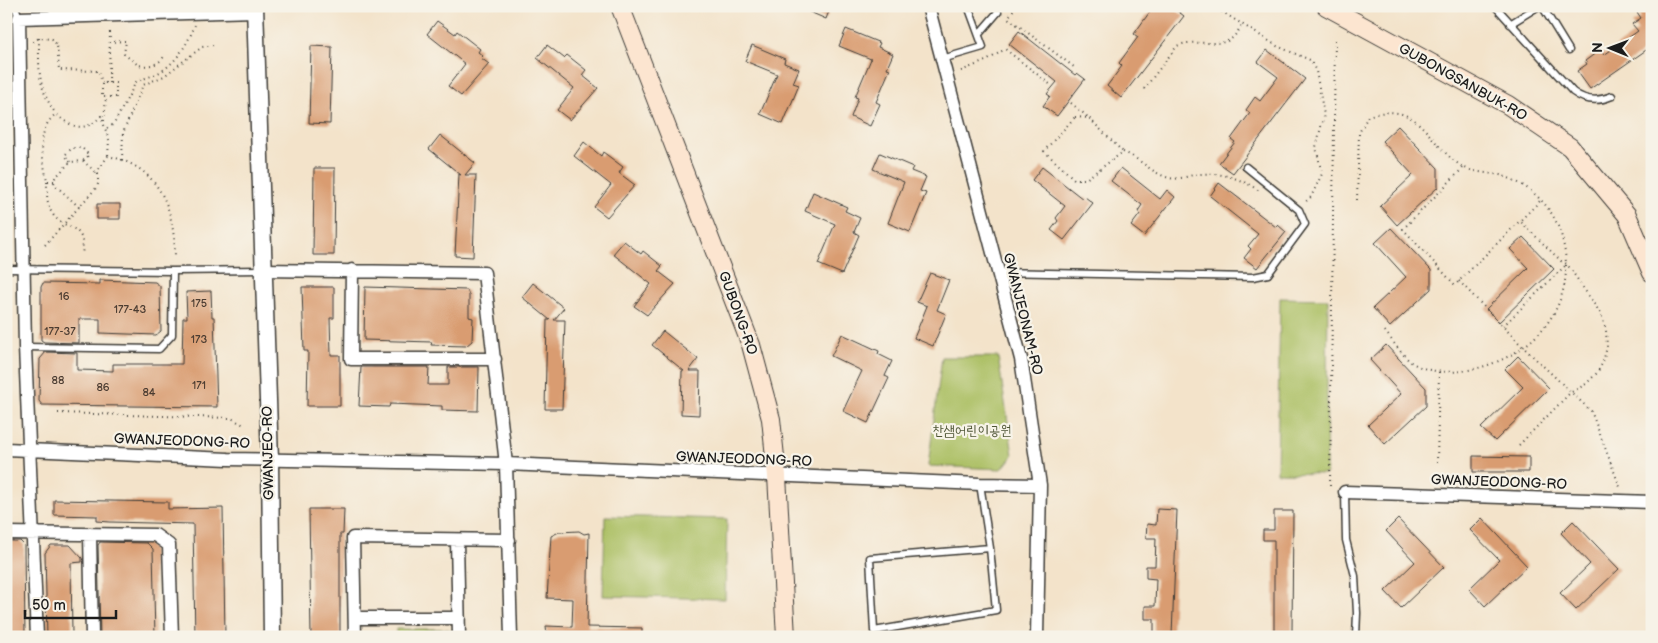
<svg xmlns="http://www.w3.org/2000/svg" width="1658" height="643" viewBox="0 0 1658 643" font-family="'Balsamiq Sans','Poor Story',sans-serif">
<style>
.green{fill:#abbf63;stroke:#646e40}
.building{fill:#d99c71}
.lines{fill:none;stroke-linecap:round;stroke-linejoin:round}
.service-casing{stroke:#3c3a36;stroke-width:9}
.minor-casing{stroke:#3c3a36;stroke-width:15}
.tertiary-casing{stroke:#3c3a36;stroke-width:19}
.secondary-casing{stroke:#3c3a36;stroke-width:20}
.path{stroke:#3c3a36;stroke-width:2;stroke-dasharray:1 4;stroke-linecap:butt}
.service{stroke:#fff;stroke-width:6}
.minor{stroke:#fff;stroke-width:12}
.tertiary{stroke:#fff;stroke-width:16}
.secondary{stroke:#fce5d0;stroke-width:18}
.labels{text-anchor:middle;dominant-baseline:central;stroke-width:4.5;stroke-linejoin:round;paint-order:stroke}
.number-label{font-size:11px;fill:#4b3c31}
.street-label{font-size:14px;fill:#1c1c1c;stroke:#f7f3e8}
.park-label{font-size:14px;fill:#4e5535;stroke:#f7f3e8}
</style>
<rect width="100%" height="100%" fill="#f7f3e8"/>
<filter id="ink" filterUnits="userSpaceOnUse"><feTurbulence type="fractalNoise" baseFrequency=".02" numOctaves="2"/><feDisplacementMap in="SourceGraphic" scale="10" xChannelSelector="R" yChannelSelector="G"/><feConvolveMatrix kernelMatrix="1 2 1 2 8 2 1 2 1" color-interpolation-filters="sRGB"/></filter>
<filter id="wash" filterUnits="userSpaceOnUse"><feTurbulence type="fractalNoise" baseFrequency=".0096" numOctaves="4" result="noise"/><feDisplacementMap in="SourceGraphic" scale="20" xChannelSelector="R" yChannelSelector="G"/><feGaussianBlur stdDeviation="1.12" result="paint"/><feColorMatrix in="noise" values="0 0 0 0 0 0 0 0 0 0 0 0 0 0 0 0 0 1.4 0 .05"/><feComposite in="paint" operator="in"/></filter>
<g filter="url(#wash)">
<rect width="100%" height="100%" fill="#f3e3ca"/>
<path class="green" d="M1280,298L1328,299L1326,474L1277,473Z
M942,357H998L1013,455L1002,469L928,466Z
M605,516L727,519L725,599L603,596Z
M396,629H446L452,631L453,637H396Z"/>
<g id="blocks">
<path class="building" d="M796,6H831L826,19Z
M1154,6H1171L1184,16L1121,98L1107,86L1122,66L1119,63L1138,37L1134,34Z
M1633,6H1652V46L1590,89L1577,71L1587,64L1585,61L1600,50L1604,55L1638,31L1632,24L1641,18Z
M437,21L455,34L457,31L480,49L478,52L483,56L481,58L489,64L461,96L448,86L465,64L427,34Z
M846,29L880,43L878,47L893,54L887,68L890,69L876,102L880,104L870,126L851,117L858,98L855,97L871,59L839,46Z
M1019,31L1075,75L1077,73L1085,79L1057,116L1043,106L1050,96L1047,94L1057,82L1009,44Z
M547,45L564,58L567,55L586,70L582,75L598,88L570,120L557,110L574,88L537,58Z
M752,45L785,59L784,63L799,69L793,83L799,85L783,124L760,114L777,74L745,61Z
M311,46L332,47L330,124L309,123Z
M1267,50L1305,79L1233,173L1219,163L1235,142L1231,139L1250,113L1246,110L1255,97L1260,101L1278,77L1258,62Z
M1398,126L1438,168V187L1397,225L1380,206L1413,175L1382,141Z
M440,135L475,163L465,175H476L473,257L455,256L459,174L461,175L429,149Z
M584,142L601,156L603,152L623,167L619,173L635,185L607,217L594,207L611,185L574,156Z
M880,153L913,167L911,171L926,177L920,191L926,193L910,232L888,223L904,182L873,169Z
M1042,167L1083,199L1085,197L1093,203L1064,240L1051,230L1058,221L1056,218L1065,206L1032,180Z
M314,168H335L334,255H313Z
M1121,168L1160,199L1167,190L1175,197L1144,236L1131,226L1140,214L1138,211L1142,205L1111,181Z
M1219,183L1276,227L1278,225L1286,232L1257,268L1244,258L1251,249L1248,246L1258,234L1210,196Z
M813,192L847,207L845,211L860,218L854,232L859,235L842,274L818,264L835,224L805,211Z
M97,204H120V219H97Z
M1391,228L1431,270V289L1390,327L1373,308L1406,277L1375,243Z
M1523,237L1554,269L1499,322L1486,309L1528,268L1510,249Z
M624,241L641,254L643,251L662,266L658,271L675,284L647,315L634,306L651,284L613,254Z
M930,273L949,280L937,310L946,314L933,346L914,338L927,306L917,302Z
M100,280L155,282L160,286L161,331L156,335L100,333V319H79V343L44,342L41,340V287L43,283L100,284Z
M533,283L564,308L554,320H565L562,409H545L547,320H550L522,297Z
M302,287H334V318H330L331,355H340V406H307L308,351H304Z
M365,287L467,290L469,295V317L473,318L472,341L466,346L431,345L432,342L364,340Z
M211,291L212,317H214L217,407L42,405L39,401L40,359L46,352L77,353V370L113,371V364H182L183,318H187L186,292Z
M663,331L698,359L689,371H700L699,415L681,414L682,371H684L652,345Z
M842,334L879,351L878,354L892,361L885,376L889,378L868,423L843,411L862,371L831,356Z
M1386,345L1426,388V406L1385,444L1368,425L1401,394L1370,360Z
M1518,356L1549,388L1495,441L1481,428L1523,387L1505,369Z
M361,367H429L428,385H448V367H479L478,411L442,410V406L390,404L389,407L359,406Z
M1473,456L1529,457V472H1473Z
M54,500L168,502V509L223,508L225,637H195L193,524L110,522L97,521V516L54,515Z
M309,509H344L343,534H340V637H311Z
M1157,509L1177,510L1172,635H1154V619H1145V606H1155L1156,579L1146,578V566H1155L1156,538H1146L1147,524L1156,525Z
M1274,511H1293L1292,632H1274V540H1263V530H1274Z
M1482,518L1527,566L1485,606L1469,589L1499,560L1470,530Z
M1398,519L1444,567L1401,608L1385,591L1415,562L1386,531Z
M1573,521L1619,569L1576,610L1560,593L1590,564L1561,533Z
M579,531L584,534L589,533L587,627L642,628V637H547L546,626L572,627L573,599L547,598L551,536L559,532Z
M6,541H20L24,545L25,637H6Z
M100,542L147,543L153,549L155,637H100L98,545Z
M51,545H70L82,558V562L71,563L72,634H67V637H47L45,553Z"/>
</g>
</g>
<g filter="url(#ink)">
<use href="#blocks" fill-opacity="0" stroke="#3c3a36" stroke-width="1"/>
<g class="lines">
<g class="service-casing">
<path id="service" d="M15,6L19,18
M1495,6L1573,92C1585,101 1598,102 1612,96
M1542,6L1569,50
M1510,24L1539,6
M979,34L998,12
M942,59L983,47L968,6
M6,269L173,271L262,270
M997,272L1253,277L1268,274L1305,224L1299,210L1246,167
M25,347L159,349L172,335L173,271
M980,484L990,548L996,610L874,631L870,558L990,548
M1345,492L1346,540L1355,576L1357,613L1356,637"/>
</g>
<g class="minor-casing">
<path id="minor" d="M928,6L1021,359L1040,485L1037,637
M263,270L484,273L506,464L511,637
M352,270L351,359H495
M6,449L228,459L506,464L980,484L1040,485
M1345,492L1652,502
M6,533L155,535L169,545L172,637
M90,534L92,637
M457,540L459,637
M355,618H459
M37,637L25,347L19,18L255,11
M355,637L353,538L509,540"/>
</g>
<g class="tertiary-casing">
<path id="tertiary" d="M255,6L270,460L272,637"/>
</g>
<g class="secondary-casing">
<path id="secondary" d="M620,6L751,345L771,419L777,476L786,637
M1326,6L1508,105L1570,147L1627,215L1652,273"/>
</g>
<path class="path" d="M1016,6L1008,18L1074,67
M1213,6L1277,46L1310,60L1316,71L1324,115L1316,147L1322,174L1311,197L1304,203
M39,38C39,69 37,87 56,114
M33,42L39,38L52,39L57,45L59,70L99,71L102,83
M109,42L126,41L124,54L138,65C148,67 161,65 165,54
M961,71L988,60L1005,49L1051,85
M109,83L110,28
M1144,89L1177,46C1192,38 1219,48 1231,39C1236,35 1240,28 1243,23
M1071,103L1089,118
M1075,117L1089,118L1123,152L1086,179H1074L1044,151Z
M104,121L106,97H102V83H116V97H106
M107,128L114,124L136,82C143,78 151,77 158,73C176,64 188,43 195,25
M1123,152C1140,158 1152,174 1170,178C1177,180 1185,177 1193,175C1219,171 1239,177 1261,192
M122,160L123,133L143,85L164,76L202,47L213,45
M70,162L65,155L72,148H82L89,155L83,161
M1463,168L1403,229L1455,285L1541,200
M96,173L108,156C160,167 174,208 175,256
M47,181C47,191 46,204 52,213C63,232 87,221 82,255
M54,181H47C43,159 35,130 56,114C71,128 86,133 101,116L109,140L108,156
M1357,200L1359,133L1368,116C1419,100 1425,139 1457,163C1469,173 1485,172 1500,175C1516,180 1529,188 1541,200C1554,214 1561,229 1564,247C1577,312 1525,363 1462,371C1445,373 1426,372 1411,362C1401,354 1392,340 1384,330
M45,245L96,188L98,184V174L83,161L70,162L55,178L54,184L79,207
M1459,281L1523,347L1591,411L1620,487
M1503,326L1567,264
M58,413L231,418L244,425
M1519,445L1570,393L1586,384L1597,373L1603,362L1607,347L1606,330L1601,314L1567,264L1561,261L1520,221
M1437,463L1439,371
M1330,486L1335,36"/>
<use href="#service" class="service"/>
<use href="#minor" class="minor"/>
<use href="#tertiary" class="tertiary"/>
<use href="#secondary" class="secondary"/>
</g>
</g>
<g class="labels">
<g class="number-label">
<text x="64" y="296">16</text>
<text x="199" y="303">175</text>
<text x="130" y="309">177-43</text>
<text x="60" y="331">177-37</text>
<text x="199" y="339">173</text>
<text x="58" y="380">88</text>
<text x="199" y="385">171</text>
<text x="103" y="387">86</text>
<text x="149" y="392">84</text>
</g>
<g class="street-label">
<text transform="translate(1463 82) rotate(29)">GUBONGSANBUK-RO</text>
<text transform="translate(738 313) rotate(70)">GUBONG-RO</text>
<text transform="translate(1023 314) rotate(76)">GWANJEONAM-RO</text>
<text transform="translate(182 441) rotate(2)">GWANJEODONG-RO</text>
<text transform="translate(268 453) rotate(-91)">GWANJEO-RO</text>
<text transform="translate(744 459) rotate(2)">GWANJEODONG-RO</text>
<text transform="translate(1499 482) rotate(2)">GWANJEODONG-RO</text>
</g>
<g class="park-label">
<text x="972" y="430">찬샘어린이공원</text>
</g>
</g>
<rect width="1658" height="643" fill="none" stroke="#f7f3e8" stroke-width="25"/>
<g transform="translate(1610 48) rotate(271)" stroke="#f7f3e8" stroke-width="4" paint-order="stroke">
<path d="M0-4L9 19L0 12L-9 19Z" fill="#1c1c1c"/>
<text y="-8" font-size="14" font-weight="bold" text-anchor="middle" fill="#1c1c1c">N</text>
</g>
<path d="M25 610v8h91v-8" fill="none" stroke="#1c1c1c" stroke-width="2.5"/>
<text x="32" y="610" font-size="15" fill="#1c1c1c" stroke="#f7f3e8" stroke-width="4" paint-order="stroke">50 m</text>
</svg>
